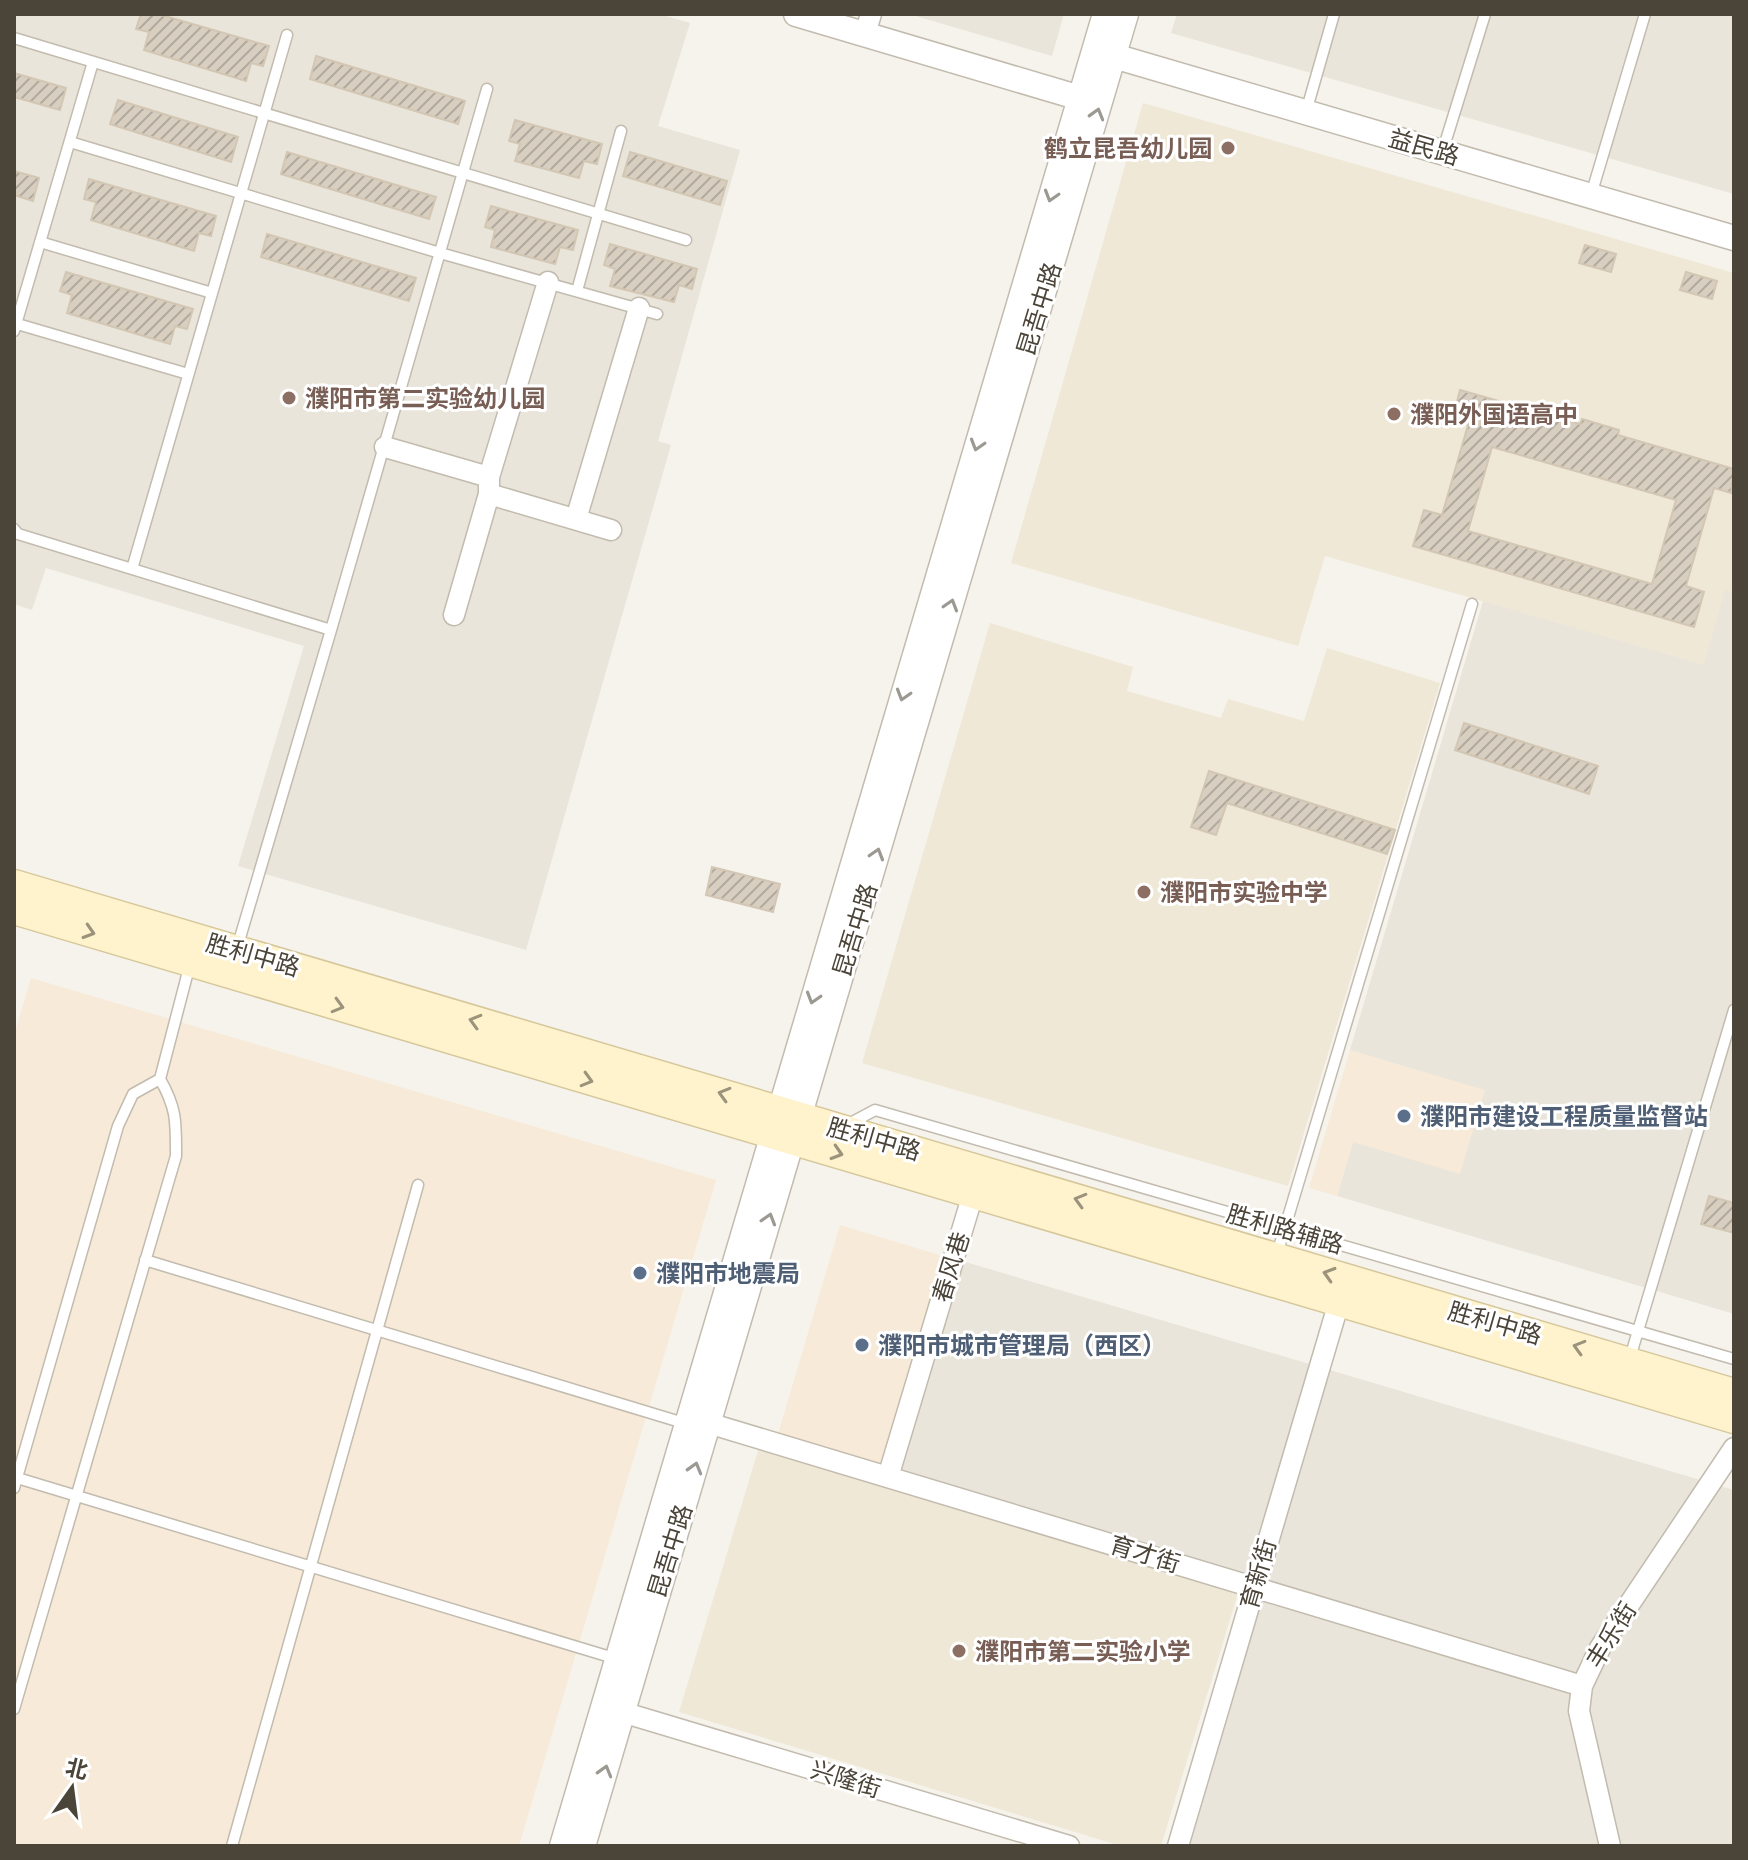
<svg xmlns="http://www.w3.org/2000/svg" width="1748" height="1860" viewBox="0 0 1748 1860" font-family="'Space Grotesk','Noto Sans SC',sans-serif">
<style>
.residential{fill:#eae5da}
.commercial{fill:#f7ead8}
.education{fill:#efe8d6}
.building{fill:url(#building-hatch);stroke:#d3c7b4;stroke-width:2;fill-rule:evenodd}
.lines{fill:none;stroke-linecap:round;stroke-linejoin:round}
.service-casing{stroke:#c2bbae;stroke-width:13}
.minor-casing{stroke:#c2bbae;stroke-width:23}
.tertiary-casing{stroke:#c2bbae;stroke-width:27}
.secondary-casing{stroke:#d6c79b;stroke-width:31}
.service{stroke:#fff;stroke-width:10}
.minor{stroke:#fff;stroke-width:20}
.tertiary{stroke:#fff;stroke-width:24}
.secondary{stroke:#fff3cd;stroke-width:28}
.oneway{stroke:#9c9892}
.oneway2{stroke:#9c937c}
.education-dot{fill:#8d6e63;stroke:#fff;stroke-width:3}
.service-dot{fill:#5c6f8a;stroke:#fff;stroke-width:3}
.labels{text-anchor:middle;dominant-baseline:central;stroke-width:6;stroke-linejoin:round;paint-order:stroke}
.street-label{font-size:24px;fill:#4b4439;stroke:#fff}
.education-label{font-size:24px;font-weight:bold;fill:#785e54;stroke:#fff;text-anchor:start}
.service-label{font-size:24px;font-weight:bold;fill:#4e5e75;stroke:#fff;text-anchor:start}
</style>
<defs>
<pattern id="building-hatch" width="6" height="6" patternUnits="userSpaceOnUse" patternTransform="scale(2)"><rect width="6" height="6" fill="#d8cfc1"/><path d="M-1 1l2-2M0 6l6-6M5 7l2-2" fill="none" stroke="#b1aa9e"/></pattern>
</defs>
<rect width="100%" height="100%" fill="#f6f3ec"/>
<path class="residential" d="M14,14H659L690,23L658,126L740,150L658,441L671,445L526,950L238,866L304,646L46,568L32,610L14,604Z
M909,14H1064L1052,56Z
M1177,14H1734V194L1171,33Z
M1725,589L1734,592V1314L1337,1196L1353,1142L1485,1091L1350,1050L1483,601L1703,664Z
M959,1260L1734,1490V1846H1190L1267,1584L896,1473Z"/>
<path class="commercial" d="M31,978L716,1180L519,1846H14V1035Z
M1350,1050L1485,1090L1460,1174L1353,1142L1337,1196L1309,1188Z
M840,1225L946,1257L884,1466L778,1434Z"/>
<path class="education" d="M1143,103L1734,273V592L1725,590L1704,665L1325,556L1298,646L1011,563Z
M990,623L1133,667L1127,691L1221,718L1228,699L1304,721L1327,648L1440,683L1288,1186L862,1063Z
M760,1444L1239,1590L1161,1846H1121L679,1712Z"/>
<path class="building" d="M141,14H158L269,46L263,66L251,63L246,81L144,50L149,32L136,29Z
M316,56L465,101L458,124L310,79Z
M14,73L66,88L60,110L14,97Z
M118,100L238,137L231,162L110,124Z
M515,120L602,144L597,164L584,161L579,178L515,161L520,144L509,141Z
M287,152L436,197L429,219L281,174Z
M630,152L727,181L720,205L623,176Z
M14,171L39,178L33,201L14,195Z
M89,179L216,216L211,236L199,233L194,251L91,220L96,202L84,199Z
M491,206L578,230L573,250L560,247L555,264L491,247L495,230L485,227Z
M267,234L416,278L409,301L261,257Z
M610,244L697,269L692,289L679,285L674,302L610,286L615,269L604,265Z
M1585,245L1616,254L1611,272L1579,263Z
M66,272L193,309L187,329L175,326L170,344L67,313L72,295L60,291Z
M1686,272L1717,281L1712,299L1680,290Z
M1460,390L1580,424L1582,419L1619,430L1618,435L1734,469L1731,493L1714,488L1686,586L1704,592L1694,627L1413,546L1424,510L1442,515L1468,425L1452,420ZM1492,447L1676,500L1652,584L1468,531Z
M1464,723L1598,766L1589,794L1455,750Z
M1209,771L1395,830L1387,854L1227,803L1216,835L1191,827Z
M712,867L780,884L773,912L706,895Z
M1709,1196L1734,1203V1233L1701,1224Z"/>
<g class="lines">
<g class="service-casing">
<path id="service" d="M14,38L686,240
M1306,112L1334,14
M70,142L440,253L657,314
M1442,153L1485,14
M1591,195L1645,14
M40,242L212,293
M577,291L621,131
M14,323L188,374
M14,331L93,62
M14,529L18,534L331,630L237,948
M132,569L287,35
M331,630L487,89
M847,1125L875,1110L1734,1359
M1277,1254L1472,604
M145,1260L687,1424
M1629,1361L1734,1010
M14,1477L617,1659
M14,1488L118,1126L133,1094L160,1079
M14,1709L176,1156C176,1122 177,1109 160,1079L190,964
M232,1846L418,1185"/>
</g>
<g class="minor-casing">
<path id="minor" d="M865,34L871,14
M385,447L489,477
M489,494L611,530
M576,519L639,308
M454,615L489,494V477L548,282
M708,1423L1582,1686
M888,1477L973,1194
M622,1712L1069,1846
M1178,1846L1339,1302
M1610,1846L1579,1711L1582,1686L1600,1648L1734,1448"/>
</g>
<g class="tertiary-casing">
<path id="tertiary" d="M796,14L1080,98
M1114,56L1734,238
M562,1846L1105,14
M583,1846L1126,14"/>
</g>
<g class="secondary-casing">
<path id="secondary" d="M14,884L1734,1393
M14,910L1734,1419"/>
</g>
<use href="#service" class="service"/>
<use href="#minor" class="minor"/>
<use href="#tertiary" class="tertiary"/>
<use href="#secondary" class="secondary"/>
</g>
<defs><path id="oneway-chevron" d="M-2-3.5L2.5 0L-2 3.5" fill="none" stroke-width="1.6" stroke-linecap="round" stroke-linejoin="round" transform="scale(2)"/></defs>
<g class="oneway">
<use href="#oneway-chevron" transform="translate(1097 114) rotate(-74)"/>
<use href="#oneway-chevron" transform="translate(1051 196) rotate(107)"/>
<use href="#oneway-chevron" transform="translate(977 445) rotate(107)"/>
<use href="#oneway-chevron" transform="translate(951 605) rotate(-73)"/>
<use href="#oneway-chevron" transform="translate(903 695) rotate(107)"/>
<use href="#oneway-chevron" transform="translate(877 854) rotate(-73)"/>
<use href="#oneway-chevron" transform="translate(813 998) rotate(107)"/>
<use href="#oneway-chevron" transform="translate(769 1219) rotate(-73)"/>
<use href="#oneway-chevron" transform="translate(695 1468) rotate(-74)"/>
<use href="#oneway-chevron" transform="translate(605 1771) rotate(-74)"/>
</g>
<g class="oneway2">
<use href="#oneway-chevron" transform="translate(89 932) rotate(17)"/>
<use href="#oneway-chevron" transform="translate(338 1006) rotate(16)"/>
<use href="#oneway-chevron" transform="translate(475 1021) rotate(-164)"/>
<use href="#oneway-chevron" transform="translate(587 1080) rotate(16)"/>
<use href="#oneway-chevron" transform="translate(724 1094) rotate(-164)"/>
<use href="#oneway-chevron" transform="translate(837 1153) rotate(17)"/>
<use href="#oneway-chevron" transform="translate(1080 1200) rotate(-164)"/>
<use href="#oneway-chevron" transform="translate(1329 1274) rotate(-163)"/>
<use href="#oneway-chevron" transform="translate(1579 1347) rotate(-164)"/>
</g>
<g class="education-dot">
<circle cx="1228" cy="148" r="8"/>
<circle cx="289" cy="398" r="8"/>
<circle cx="1394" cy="414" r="8"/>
<circle cx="1144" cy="892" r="8"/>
<circle cx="959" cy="1651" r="8"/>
</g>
<g class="service-dot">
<circle cx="1404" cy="1116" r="8"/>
<circle cx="640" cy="1273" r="8"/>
<circle cx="862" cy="1345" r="8"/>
</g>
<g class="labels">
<g class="street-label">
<text transform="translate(1424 147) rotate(16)">益民路</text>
<text transform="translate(1039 309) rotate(-73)">昆吾中路</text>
<text transform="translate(855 930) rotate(-73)">昆吾中路</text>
<text transform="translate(253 955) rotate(16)">胜利中路</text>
<text transform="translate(874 1139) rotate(16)">胜利中路</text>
<text transform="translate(1285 1229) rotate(16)">胜利路辅路</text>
<text transform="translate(951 1267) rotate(-73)">春风巷</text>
<text transform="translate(1495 1323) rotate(16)">胜利中路</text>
<text transform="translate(670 1551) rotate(-73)">昆吾中路</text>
<text transform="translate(1145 1554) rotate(17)">育才街</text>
<text transform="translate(1258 1574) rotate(-74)">育新街</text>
<text transform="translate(1611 1635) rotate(-58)">丰乐街</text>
<text transform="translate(846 1779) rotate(17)">兴隆街</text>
</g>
<g class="education-label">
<text x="1212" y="148" text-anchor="end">鹤立昆吾幼儿园</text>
<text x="305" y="398">濮阳市第二实验幼儿园</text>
<text x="1410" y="414">濮阳外国语高中</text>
<text x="1160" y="892">濮阳市实验中学</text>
<text x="975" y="1651">濮阳市第二实验小学</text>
</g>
<g class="service-label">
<text x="1420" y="1116">濮阳市建设工程质量监督站</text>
<text x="656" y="1273">濮阳市地震局</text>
<text x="878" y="1345">濮阳市城市管理局（西区）</text>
</g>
</g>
<rect width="1748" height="1860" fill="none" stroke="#4b4439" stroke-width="32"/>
<g transform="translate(72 1788) rotate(14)" stroke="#ffffff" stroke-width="6" paint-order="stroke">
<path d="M0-6L14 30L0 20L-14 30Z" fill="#4b4439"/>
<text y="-12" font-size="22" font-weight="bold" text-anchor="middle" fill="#4b4439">北</text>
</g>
</svg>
